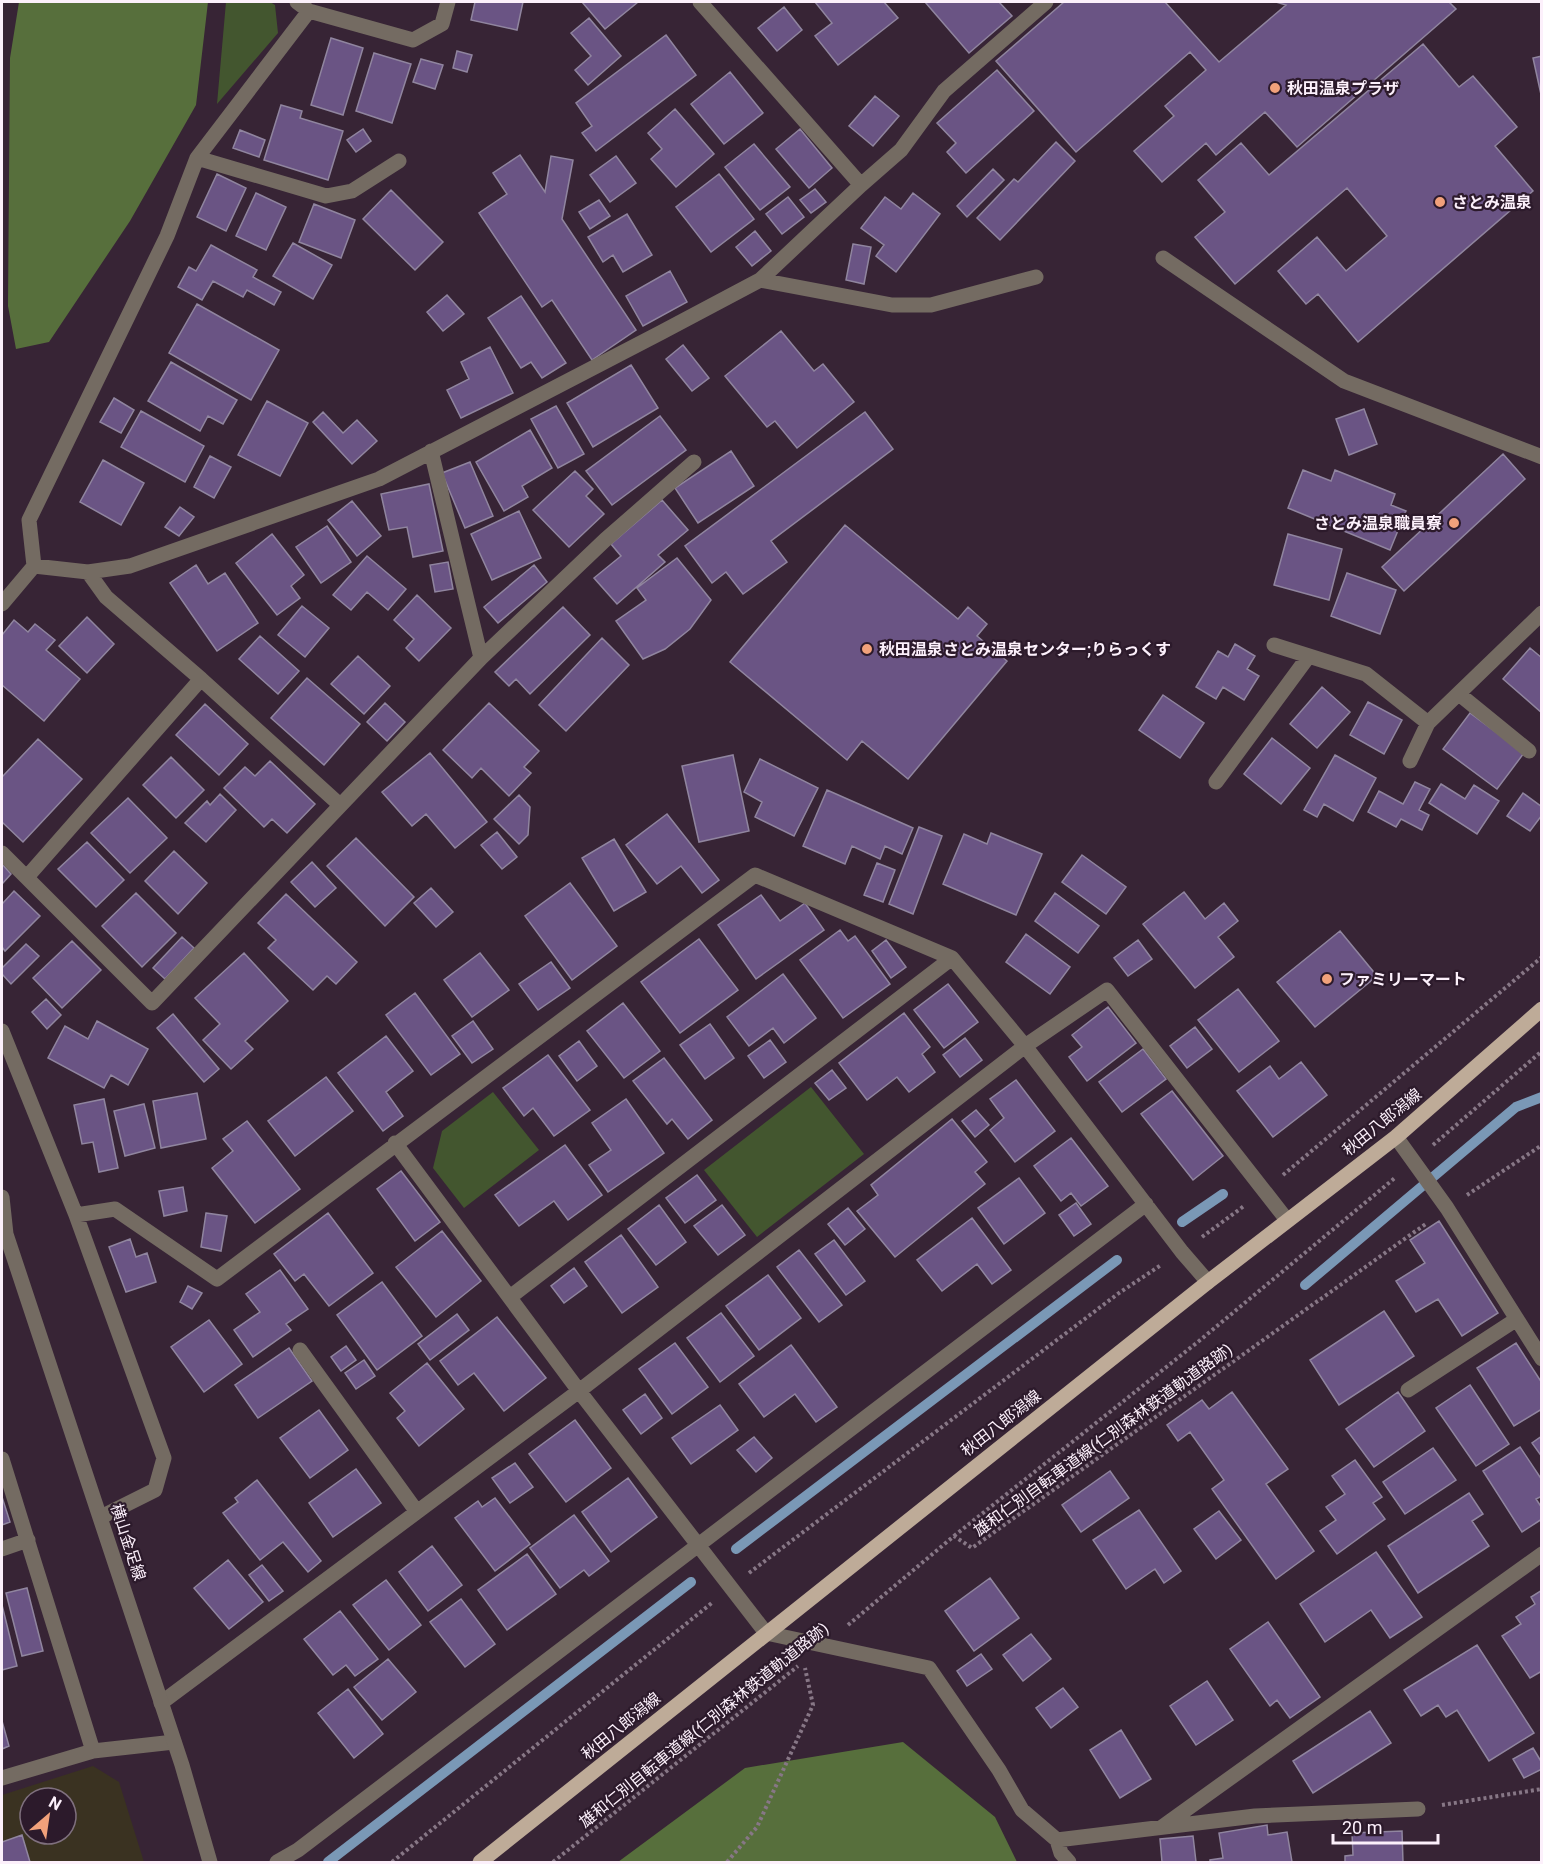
<svg xmlns="http://www.w3.org/2000/svg" width="1543" height="1864" viewBox="0 0 1543 1864" font-family="Roboto,'Noto Sans JP',sans-serif">
<style>
.commercial{fill:#3a3221;fill-rule:evenodd}
.green{fill:#43562f}
.forest{fill:#576f3c}
.lines{fill:none;stroke-linecap:round;stroke-linejoin:round}
.stream{stroke:#7a98b6;stroke-width:10}
.building{fill:#6a5484;stroke:#90859f;stroke-width:1.5}
.path{stroke:#877786;stroke-width:4;stroke-dasharray:3 3;stroke-linecap:butt}
.minor{stroke:#746b62;stroke-width:15}
.tertiary{stroke:#746b62;stroke-width:15}
.primary{stroke:#beab98;stroke-width:15}
.poi-dot{fill:#f1a17b;stroke:#2c1a2b;stroke-width:2}
.labels{text-anchor:middle;dominant-baseline:central;stroke-width:4.5;stroke-linejoin:round;paint-order:stroke}
.poi-label{font-size:16px;font-weight:bold;fill:#fcf0fb;stroke:#2c1a2b;text-anchor:start}
.street-label{font-size:16px;fill:#fcf0fb;stroke:#2c1a2b}
</style>
<rect width="100%" height="100%" fill="#372435"/>
<path class="commercial" d="M93,1766L119,1782L144,1862H2V1795ZM30,1798H66V1834H30Z"/>
<path class="green" d="M226,2H270L275,5L278,33L217,104Z
M811,1087L864,1154L757,1237L704,1170Z
M493,1092L539,1150L464,1208L433,1168L442,1131Z"/>
<path class="forest" d="M19,2H208L196,105L130,221L49,342L16,349L8,306L10,58Z
M903,1742L995,1817L1017,1862H618L745,1768Z"/>
<g class="lines">
<path class="stream" d="M1182,1222L1223,1194
M1305,1285L1516,1107L1542,1097
M736,1549L1117,1260
M328,1862L691,1582"/>
</g>
<path class="building" d="M475,2H523L517,30L471,20Z
M582,2H638L605,29Z
M815,2H884L898,18L838,65L815,36L832,23Z
M925,2H999L1012,16L969,53Z
M1064,2H1165L1219,62L1286,5L1276,2H1449L1456,9L1297,147L1265,112L1216,155L1206,143L1162,182L1134,151L1174,116L1165,106L1206,70L1190,52L1076,152L996,61Z
M784,7L802,30L777,51L758,28Z
M589,18L621,56L588,85L575,70L591,56L571,33Z
M666,35L696,75L596,151L582,133L592,126L576,103Z
M331,38L363,48L343,115L311,105Z
M1423,44L1459,87L1473,76L1517,127L1495,146L1533,191L1358,342L1318,294L1306,304L1278,271L1317,237L1346,271L1387,236L1347,188L1235,284L1195,237L1225,212L1198,180L1241,143L1269,175Z
M457,51L472,55L467,72L453,68Z
M374,53L411,64L392,123L356,111Z
M1542,56V99L1533,58Z
M421,59L443,65L435,89L413,82Z
M997,70L1034,111L966,173L947,152L956,143L937,123Z
M730,72L763,113L724,144L691,104Z
M875,96L899,116L873,146L849,126Z
M281,105L302,111L300,118L343,131L328,180L264,160Z
M675,109L714,154L676,187L651,159L662,149L648,133Z
M363,129L371,141L356,152L347,140Z
M800,129L832,168L809,188L776,149Z
M240,130L265,140L259,157L233,148Z
M1056,142L1075,161L1000,240L977,218L1014,179L1018,182Z
M754,144L790,187L760,210L725,167Z
M520,155L545,192L551,156L573,160L562,219L636,330L592,360L552,300L542,307L479,213L507,194L493,173Z
M616,156L636,183L610,202L590,175Z
M993,169L1004,180L967,217L957,206Z
M217,174L246,188L226,231L197,217Z
M719,174L754,219L711,252L676,207Z
M815,189L826,202L811,213L800,200Z
M391,190L443,242L415,270L363,219Z
M256,193L286,207L266,250L236,236Z
M913,193L940,214L896,272L876,256L884,245L861,228L885,197L901,209Z
M788,197L804,217L782,234L766,214Z
M599,200L610,216L590,229L579,212Z
M314,204L355,220L341,258L299,242Z
M627,214L652,255L623,272L613,255L603,262L588,237Z
M755,231L771,251L752,266L736,247Z
M293,243L332,265L313,299L273,276Z
M853,244L871,247L864,284L846,280Z
M211,245L257,270L253,277L281,292L274,305L247,290L243,297L213,281L202,300L178,287L189,267L196,271Z
M670,271L687,302L643,326L626,296Z
M447,295L464,314L443,331L427,312Z
M521,296L566,363L542,378L531,362L521,368L488,318Z
M197,304L279,350L251,400L169,353Z
M781,331L814,371L823,364L854,402L797,448L775,421L767,427L725,376Z
M683,345L709,378L692,391L666,359Z
M490,347L513,393L461,418L447,390L469,379L461,362Z
M171,362L237,400L223,424L208,416L200,431L148,401Z
M631,365L658,408L593,447L567,403Z
M114,398L134,410L121,433L100,422Z
M267,401L308,423L280,476L238,455Z
M556,406L584,454L558,468L531,419Z
M1364,409L1377,444L1349,455L1336,419Z
M141,411L204,446L185,482L121,447Z
M323,412L343,433L357,420L377,441L352,464L313,422Z
M865,412L893,449L771,541L787,562L743,594L726,572L712,583L685,546Z
M660,416L686,450L612,505L586,471Z
M530,430L552,468L522,486L528,497L504,511L476,462Z
M731,451L754,486L698,523L675,488Z
M1503,454L1525,479L1404,591L1382,567Z
M210,456L231,467L214,498L194,487Z
M103,460L144,483L121,525L80,502Z
M470,462L493,516L465,528L442,473Z
M1303,470L1331,481L1335,470L1395,494L1391,505L1406,511L1390,550L1288,508Z
M575,471L593,489L586,496L604,514L569,547L533,510Z
M429,484L443,551L413,557L407,527L389,530L381,494Z
M662,500L688,530L658,555L665,562L617,604L594,578L621,556L611,544Z
M352,501L381,536L357,556L328,520Z
M180,507L194,517L179,536L165,527Z
M519,511L541,558L492,580L471,534Z
M845,525L958,619L968,607L987,624L977,636L1007,661L908,779L862,741L847,760L730,662Z
M327,526L351,562L321,583L296,547Z
M272,534L304,575L291,586L300,598L277,615L236,563Z
M1288,534L1342,549L1329,600L1274,585Z
M367,556L406,589L388,610L367,592L351,610L333,595Z
M677,558L711,600L690,629L665,649L643,659L616,621L646,600L637,588Z
M448,562L453,589L435,592L430,565Z
M196,565L208,584L225,573L258,623L217,651L170,583Z
M534,565L547,582L498,623L484,607Z
M1347,573L1396,590L1380,634L1331,616Z
M417,595L451,628L419,661L406,648L414,639L394,620Z
M302,606L329,628L305,657L278,635Z
M563,607L590,635L530,694L516,679L509,686L495,672Z
M87,617L114,644L87,673L59,646Z
M14,620L28,632L35,624L55,640L46,650L80,679L44,721L2,685V635Z
M260,636L299,671L278,694L239,659Z
M602,638L629,665L566,731L539,705Z
M1235,644L1255,656L1247,669L1259,676L1244,700L1223,687L1216,699L1196,687L1218,651L1228,657Z
M1530,648L1542,658V713L1503,679Z
M358,656L390,686L364,714L331,684Z
M307,678L360,724L324,765L271,718Z
M1322,687L1350,712L1317,748L1290,724Z
M1163,695L1204,723L1180,758L1139,730Z
M1368,702L1402,720L1384,754L1350,735Z
M385,703L405,722L387,741L367,722Z
M489,703L539,751L524,767L531,773L509,796L481,768L472,778L443,750Z
M205,704L248,744L219,775L176,735Z
M1470,713L1524,753L1497,789L1443,749Z
M1272,738L1310,768L1281,804L1244,774Z
M38,739L82,779L23,842L2,822V777Z
M430,753L487,822L455,848L426,814L412,826L382,792Z
M733,755L749,831L699,842L682,766Z
M1335,755L1376,778L1353,821L1324,804L1317,817L1304,810Z
M171,757L204,790L176,818L143,785Z
M760,759L818,788L794,836L755,817L762,802L744,792Z
M270,761L315,804L287,833L272,819L264,827L224,788L245,767L255,776Z
M1415,782L1430,789L1419,810L1429,815L1422,830L1401,819L1396,827L1368,812L1379,791L1403,804Z
M1441,784L1465,799L1474,785L1499,801L1477,834L1429,803Z
M827,790L913,828L902,854L885,846L880,859L852,846L845,864L803,846Z
M1523,793L1542,807V815L1530,831L1507,816Z
M220,794L236,810L206,842L185,823L207,801L210,805Z
M519,795L530,807L528,835L519,844L494,819Z
M128,798L167,838L130,873L91,833Z
M667,814L719,880L702,893L681,866L657,884L626,845Z
M919,827L942,836L913,914L889,904Z
M497,832L517,857L502,869L481,845Z
M991,833L1042,854L1016,915L943,884L964,834L987,844Z
M356,838L414,897L385,926L327,866Z
M614,839L646,892L614,911L582,858Z
M87,842L124,880L96,907L58,869Z
M174,851L207,883L178,914L145,881Z
M1082,855L1126,887L1106,914L1062,882Z
M312,862L336,888L315,907L291,882Z
M877,863L895,870L883,902L864,895Z
M2,864L11,874L2,884Z
M570,883L617,946L572,980L525,916Z
M431,888L453,912L436,927L414,903Z
M14,891L40,916L5,951L2,947V904Z
M1184,892L1205,919L1224,903L1238,921L1218,937L1234,957L1195,988L1143,924Z
M136,893L176,933L142,967L102,926Z
M1055,893L1099,926L1078,953L1035,921Z
M286,894L357,962L336,984L327,976L313,990L268,948L276,940L258,923Z
M761,895L780,921L805,903L824,930L756,979L718,925Z
M840,930L848,941L855,936L890,984L843,1018L800,960Z
M1340,931L1377,976L1315,1027L1277,982Z
M1026,934L1070,967L1050,994L1006,962Z
M182,937L194,948L165,979L153,968Z
M699,939L738,990L680,1033L641,982Z
M886,940L906,967L891,978L872,951Z
M1138,940L1152,959L1128,976L1114,958Z
M72,941L101,970L62,1008L33,978Z
M26,944L39,956L11,984L2,974V968Z
M244,953L288,1001L245,1041L253,1049L231,1069L203,1040L220,1024L195,998Z
M480,953L509,990L472,1017L444,980Z
M551,962L570,988L538,1010L519,984Z
M783,974L816,1018L784,1043L773,1028L749,1046L727,1017Z
M948,984L978,1022L944,1048L914,1010Z
M1238,989L1279,1041L1239,1072L1198,1020Z
M415,993L460,1054L431,1075L386,1015Z
M46,999L61,1015L47,1029L32,1012Z
M623,1003L660,1051L624,1078L587,1031Z
M1108,1007L1136,1043L1087,1081L1069,1057L1082,1047L1072,1035Z
M904,1013L930,1047L922,1054L935,1072L909,1092L897,1077L867,1100L839,1063Z
M173,1014L219,1069L204,1082L157,1028Z
M97,1021L148,1049L128,1085L111,1075L104,1088L48,1058L65,1026L88,1039Z
M473,1021L493,1049L472,1063L452,1036Z
M710,1024L734,1058L705,1079L680,1045Z
M1195,1027L1212,1049L1187,1068L1170,1046Z
M386,1036L413,1071L386,1092L403,1116L383,1131L338,1073Z
M965,1038L982,1060L960,1077L943,1055Z
M770,1040L786,1062L764,1078L748,1056Z
M579,1041L597,1066L577,1081L559,1056Z
M1143,1049L1166,1079L1122,1112L1099,1082Z
M548,1055L590,1110L554,1136L533,1108L524,1116L503,1088Z
M664,1058L712,1120L688,1139L672,1119L667,1124L633,1081Z
M1301,1062L1327,1095L1273,1137L1237,1091L1270,1066L1279,1079Z
M832,1070L846,1088L829,1100L815,1083Z
M326,1077L353,1111L295,1156L268,1121Z
M1016,1080L1055,1131L1015,1162L990,1130L1004,1118L990,1099Z
M1172,1091L1223,1156L1193,1180L1141,1114Z
M197,1093L206,1139L161,1148L153,1101Z
M104,1099L118,1168L99,1172L93,1142L82,1144L74,1105Z
M626,1099L664,1153L608,1192L589,1165L611,1150L592,1123Z
M144,1104L155,1148L125,1156L114,1111Z
M976,1110L989,1125L975,1137L962,1121Z
M952,1119L987,1162L975,1172L985,1184L895,1257L857,1211L878,1195L871,1185Z
M247,1121L300,1189L255,1223L212,1168L233,1151L223,1139Z
M1071,1138L1108,1186L1081,1206L1071,1193L1061,1201L1034,1166Z
M565,1145L602,1195L568,1220L554,1201L519,1226L495,1195Z
M401,1171L440,1222L415,1241L377,1189Z
M697,1175L716,1200L685,1223L666,1198Z
M1019,1178L1045,1213L1004,1244L978,1208Z
M183,1187L187,1211L164,1216L159,1191Z
M1076,1203L1091,1224L1074,1236L1059,1215Z
M659,1205L686,1242L656,1265L628,1229Z
M722,1205L745,1235L718,1255L694,1226Z
M848,1208L865,1229L845,1245L828,1224Z
M206,1213L227,1216L221,1251L201,1247Z
M328,1213L373,1273L329,1306L304,1274L295,1281L274,1254Z
M972,1218L1011,1270L992,1284L977,1264L942,1291L917,1260Z
M1439,1221L1498,1313L1462,1336L1438,1299L1416,1312L1396,1281L1425,1263L1410,1240Z
M442,1231L481,1281L436,1317L396,1267Z
M621,1235L658,1287L622,1313L585,1262Z
M130,1239L136,1257L147,1253L156,1282L126,1292L109,1247Z
M834,1240L865,1281L846,1295L815,1254Z
M799,1250L842,1305L819,1322L777,1267Z
M574,1268L587,1286L564,1303L551,1286Z
M280,1270L308,1309L286,1324L291,1330L253,1357L234,1330L260,1312L246,1294Z
M768,1275L801,1318L759,1350L726,1306Z
M382,1282L422,1336L377,1370L337,1315Z
M188,1286L202,1293L192,1309L180,1302Z
M1384,1311L1414,1356L1339,1405L1310,1360Z
M721,1313L754,1356L720,1382L687,1338Z
M457,1314L469,1330L430,1360L418,1344Z
M497,1317L546,1378L504,1411L474,1373L458,1385L440,1361Z
M209,1320L242,1364L204,1392L171,1347Z
M675,1343L708,1387L672,1414L639,1369Z
M1516,1343L1542,1383V1409L1514,1426L1477,1368Z
M791,1345L837,1407L816,1422L795,1394L764,1417L739,1384Z
M346,1346L356,1360L341,1371L331,1357Z
M289,1348L312,1381L258,1418L235,1385Z
M364,1360L375,1376L356,1389L345,1373Z
M427,1363L464,1409L419,1446L397,1418L405,1411L390,1393Z
M1470,1385L1509,1444L1476,1466L1436,1408Z
M1232,1392L1288,1469L1266,1484L1314,1551L1276,1579L1212,1489L1224,1480L1190,1432L1178,1441L1167,1425L1202,1400L1209,1409Z
M1398,1392L1425,1431L1374,1467L1346,1429Z
M645,1394L662,1418L641,1434L623,1410Z
M720,1405L738,1430L691,1464L672,1438Z
M319,1410L348,1450L310,1478L280,1438Z
M575,1420L611,1468L566,1502L529,1454Z
M1542,1436V1457L1532,1443Z
M754,1437L772,1458L756,1472L737,1450Z
M1520,1447L1542,1480V1496L1536,1499L1542,1508V1519L1522,1532L1483,1471Z
M1433,1448L1456,1480L1405,1514L1383,1482Z
M1355,1460L1382,1497L1373,1503L1385,1519L1337,1554L1320,1531L1336,1520L1326,1507L1345,1494L1332,1476Z
M515,1463L533,1487L510,1503L492,1478Z
M356,1469L381,1503L333,1537L309,1503Z
M1110,1471L1129,1498L1081,1532L1062,1505Z
M628,1478L657,1517L611,1552L582,1512Z
M257,1480L321,1561L308,1572L283,1542L260,1560L223,1513L238,1502L235,1498Z
M1469,1493L1483,1514L1472,1521L1489,1546L1418,1593L1388,1546Z
M2,1497L10,1522L2,1525Z
M495,1498L530,1544L495,1571L455,1518L478,1501L482,1507Z
M1139,1510L1181,1571L1164,1583L1155,1569L1126,1589L1093,1540Z
M1219,1511L1241,1540L1216,1559L1194,1529Z
M574,1515L609,1561L589,1576L584,1570L560,1588L530,1548Z
M432,1546L462,1585L428,1611L399,1572Z
M1376,1552L1422,1617L1390,1638L1371,1610L1325,1642L1300,1604Z
M527,1554L556,1594L507,1630L478,1590Z
M228,1560L263,1602L229,1629L194,1588Z
M262,1565L283,1591L269,1601L249,1575Z
M990,1578L1019,1618L974,1651L945,1611Z
M386,1580L421,1625L389,1650L353,1605Z
M27,1588L43,1651L22,1656L6,1593Z
M1542,1590V1671L1530,1678L1502,1636L1521,1624L1516,1617L1535,1604L1531,1597Z
M461,1599L495,1644L465,1667L430,1622Z
M2,1605L17,1666L2,1670Z
M340,1611L378,1659L355,1676L346,1665L333,1675L304,1639Z
M1268,1622L1320,1697L1290,1718L1277,1700L1270,1706L1230,1649Z
M1031,1634L1051,1659L1023,1681L1003,1655Z
M1477,1645L1534,1733L1489,1761L1457,1710L1446,1717L1438,1705L1421,1716L1404,1690Z
M981,1654L992,1669L967,1686L957,1671Z
M388,1659L416,1692L382,1720L354,1687Z
M1207,1681L1233,1720L1196,1745L1170,1706Z
M1063,1688L1078,1707L1051,1728L1036,1708Z
M348,1689L383,1734L354,1758L318,1713Z
M1370,1711L1391,1743L1313,1793L1293,1761Z
M2,1721L9,1746L2,1749Z
M1121,1730L1151,1779L1120,1798L1090,1750Z
M1533,1748L1542,1763V1769L1524,1778L1513,1759Z
M1267,1825L1268,1835L1287,1832L1292,1862H1210V1860L1223,1858L1219,1833Z
M1402,1831L1403,1862H1345V1856L1353,1855L1352,1833Z
M22,1835L30,1862H2V1842Z
M1193,1836L1196,1862H1162L1160,1839Z"/>
<g class="lines">
<path class="path" d="M1433,1145L1542,1051
M1283,1175L1542,957
M1467,1195L1542,1145
M1202,1237L1244,1206
M954,1536L1199,1341L1396,1177
M749,1573L1119,1293L1161,1265
M848,1625L954,1536L972,1548L1427,1223
M1442,1805L1542,1789
M392,1862L713,1602
M553,1862L798,1666
M727,1862L757,1827L813,1705L805,1668"/>
<path class="minor" d="M297,2L309,11L413,40L442,24L448,2
M197,158L326,196L352,191L399,161
M861,185L901,150L944,91L1046,2
M1163,258L1344,381L1542,457
M760,280L892,305H931L1036,277
M431,451L481,658
M34,566L88,572L130,566L379,479L662,332L760,280L861,185L700,2
M88,572L106,597L201,679L340,805
M2,604L34,566L29,520L167,236L197,158L309,11
M1274,645L1366,674L1428,723
M1459,694L1529,751
M1410,761L1428,723L1542,613
M1216,782L1308,657
M2,853L152,1003L481,658L605,540L694,462
M27,877L201,679
M2,1031L76,1215L164,1458L155,1490L101,1517
M1396,1137L1447,1208L1542,1359
M395,1143L579,1391L766,1633L929,1668L999,1770L1022,1810L1057,1840L1061,1853L1069,1862
M76,1215L115,1209L217,1279L755,875L952,958L1025,1046L1182,1252L1208,1282
M510,1297L952,958
M300,1350L417,1512
M1408,1390L1517,1319
M2,1459L93,1751
M2,1549L28,1540
M161,1703L579,1391L1025,1046L1107,990L1287,1220
M2,1778L93,1751L174,1742
M1162,1827L1542,1554
M1057,1840L1255,1816L1418,1809
M277,1862L298,1850L1146,1204"/>
<path class="tertiary" d="M2,1197L6,1234L2,1229
M6,1234L182,1765L210,1862"/>
<path class="primary" d="M480,1862L1208,1282L1396,1137L1542,1009"/>
</g>
<g class="poi-dot">
<circle cx="1275" cy="88" r="6"/>
<circle cx="1440" cy="202" r="6"/>
<circle cx="1454" cy="523" r="6"/>
<circle cx="867" cy="649" r="6"/>
<circle cx="1327" cy="979" r="6"/>
</g>
<g class="labels">
<g class="poi-label">
<text x="1287" y="88">秋田温泉プラザ</text>
<text x="1452" y="202">さとみ温泉</text>
<text x="1442" y="523" text-anchor="end">さとみ温泉職員寮</text>
<text x="879" y="649">秋田温泉さとみ温泉センター;りらっくす</text>
<text x="1339" y="979">ファミリーマート</text>
</g>
<g class="street-label">
<text transform="translate(1382 1122) rotate(-39)">秋田八郎潟線</text>
<text transform="translate(1001 1423) rotate(-38)">秋田八郎潟線</text>
<text transform="translate(1103 1440) rotate(-36)">雄和仁別自転車道線(仁別森林鉄道軌道路跡)</text>
<text transform="translate(128 1542) rotate(72)">横山金足線</text>
<text transform="translate(704 1725) rotate(-39)">雄和仁別自転車道線(仁別森林鉄道軌道路跡)</text>
<text transform="translate(621 1726) rotate(-39)">秋田八郎潟線</text>
</g>
</g>
<rect width="1543" height="1864" fill="none" stroke="#fcf0fb" stroke-width="6"/>
<g transform="translate(48 1816) rotate(29)"><circle r="28" fill="#2c1a2b" stroke="#7f707e" stroke-width="1.5"/>
<path d="M0-4.5L10 22L0 15L-10 22Z" fill="#f1a17b"/>
<text y="-9" font-size="16" font-weight="bold" text-anchor="middle" fill="#fcf0fb">N</text>
</g>
<path d="M1333 1834v9h105v-9" fill="none" stroke="#fcf0fb" stroke-width="3"/>
<text x="1342" y="1834" font-size="18" fill="#fcf0fb" stroke="#2c1a2b" stroke-width="4.5" paint-order="stroke">20 m</text>
</svg>
